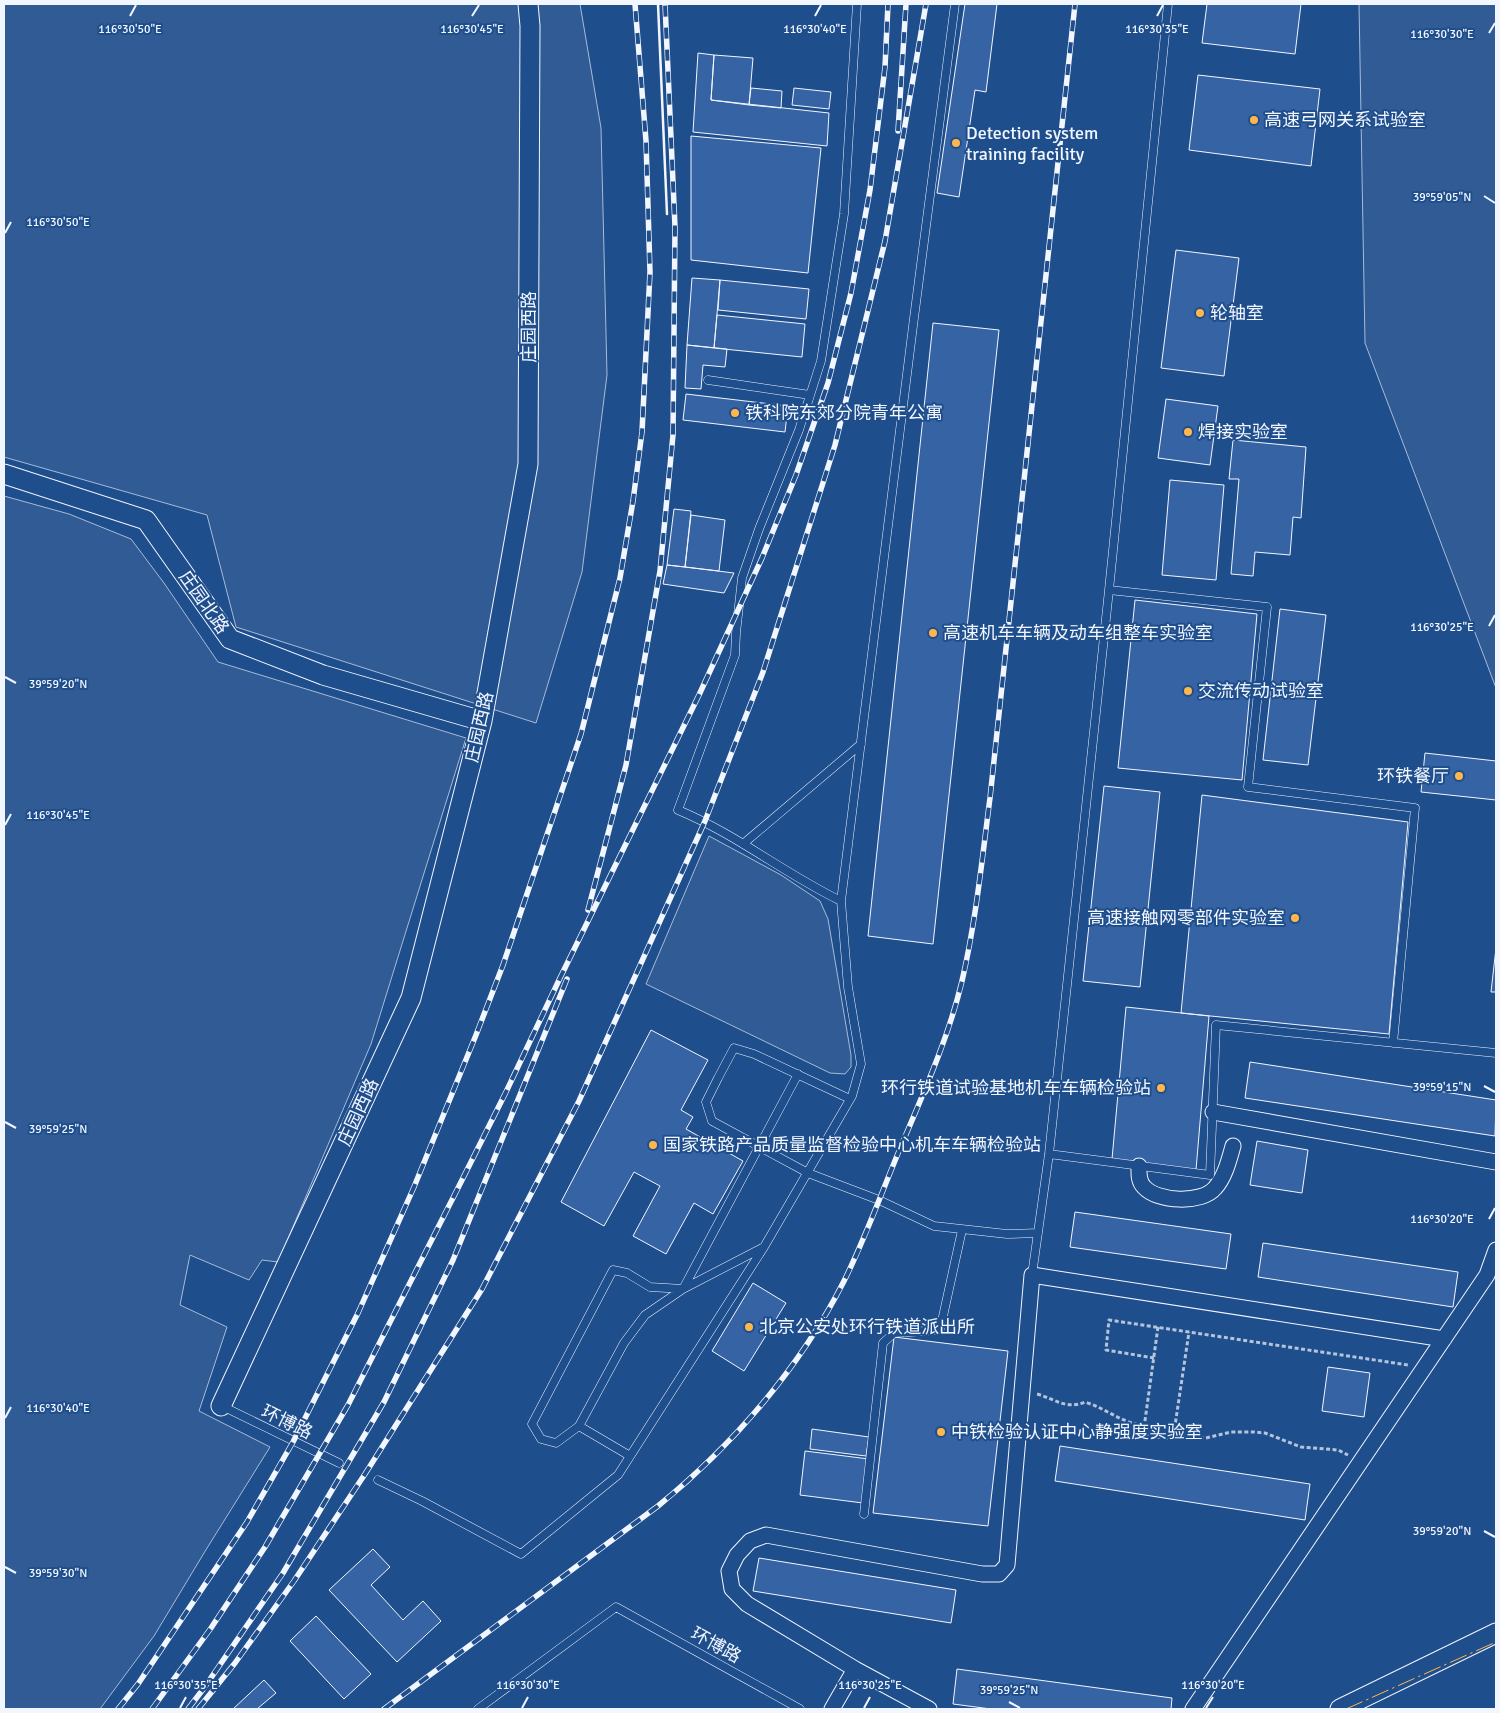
<svg xmlns="http://www.w3.org/2000/svg" width="1500" height="1713" viewBox="0 0 1500 1713" font-family="Signika,'Noto Sans SC',sans-serif">
<style>
.built{fill:#305b95;stroke:#a8bbd7}
.building{fill:#3563a3;stroke:#f2f6ff}
.lines{fill:none;stroke-linecap:round;stroke-linejoin:round}
.service-casing{stroke:#f2f6ff;stroke-width:9}
.minor-casing{stroke:#f2f6ff;stroke-width:17}
.tertiary-casing{stroke:#f2f6ff;stroke-width:21}
.path{stroke:#b3c4dc;stroke-width:3;stroke-dasharray:4 2.5;stroke-linecap:butt}
.service{stroke:#1f4e8c;stroke-width:8}
.minor{stroke:#1f4e8c;stroke-width:15}
.tertiary{stroke:#1f4e8c;stroke-width:19}
.rail-casing{stroke:#f2f6ff;stroke-width:5.5}
.rail{stroke:#1f4e8c;stroke-width:4;stroke-dasharray:11;stroke-linecap:butt}
.wall{stroke:#f2f6ff;stroke-width:2.5}
.power{stroke:#ffb74d;stroke-width:1;stroke-dasharray:18 4 2.5 4;stroke-linecap:butt}
.ticks{fill:none;stroke:#f2f6ff;stroke-width:2}
.poi-dot{fill:#ffb74d;stroke:#1f4e8c;stroke-width:2}
.labels{text-anchor:middle;dominant-baseline:central;stroke-width:4;stroke-linejoin:round;paint-order:stroke}
.poi-label{font-size:18px;fill:#f2f6ff;stroke:#1f4e8c;text-anchor:start}
.street-label{font-size:18px;fill:#f2f6ff;stroke:#1f4e8c}
.ticks-label{font-size:12px;text-anchor:middle;fill:#f2f6ff;stroke:#1f4e8c;stroke-width:4;stroke-linejoin:round;paint-order:stroke}
</style>
<rect width="100%" height="100%" fill="#1f4e8c"/>
<path class="built" d="M4,4H580L601,128L607,375L582,572L536,723L236,627L207,515L4,457Z
M1359,4H1496V688L1365,343Z
M4,496L69,514L131,539L164,583L218,662L466,738L371,1044L278,1262L262,1260L249,1280L190,1255L180,1305L227,1327L199,1411L270,1447L204,1553L154,1636L100,1709H4Z
M709,836L781,875L820,901L828,919L851,1055V1067L845,1074L830,1073L646,984Z"/>
<path class="building" d="M965,4H997L986,92L975,90L959,197L937,193Z
M1207,4H1301L1295,54L1202,43Z
M698,53L714,55L711,100L829,113L827,146L693,132Z
M714,55L753,58L749,105L711,100Z
M1198,75L1320,89L1311,166L1189,150Z
M751,88L782,91L781,108L749,105Z
M794,88L831,92L829,109L792,105Z
M691,136L821,148L808,273L691,260Z
M1176,250L1239,258L1224,376L1161,368Z
M692,278L720,280L714,348L687,345Z
M720,280L809,289L806,319L718,310Z
M717,315L805,324L802,357L714,348Z
M933,323L999,330L933,944L868,936Z
M687,345L727,349L725,367L703,365L701,389L685,388Z
M686,394L788,406L785,432L683,420Z
M1166,399L1218,406L1210,465L1158,458Z
M1233,440L1306,447L1301,518L1293,517L1290,555L1255,552L1253,576L1231,574L1239,479H1229Z
M1170,480L1224,485L1216,580L1162,575Z
M674,509L691,511L685,567L667,565Z
M691,515L725,520L719,571L685,567Z
M667,565L685,567L734,573L724,593L663,584Z
M1135,600L1257,614L1242,780L1118,768Z
M1280,609L1326,615L1308,765L1263,760Z
M1425,753L1496,761V800L1421,792Z
M1104,786L1160,792L1140,987L1083,981Z
M1202,795L1408,822L1389,1034L1181,1013Z
M1496,948V992H1491Z
M1126,1007L1209,1016L1196,1170L1112,1159Z
M651,1030L708,1060L681,1110L693,1117L686,1129L743,1161L713,1214L694,1203L666,1254L633,1236L660,1186L634,1172L604,1226L561,1202Z
M1250,1062L1496,1100L1495,1136L1245,1098Z
M1257,1141L1308,1150L1302,1193L1250,1185Z
M1075,1212L1231,1234L1226,1269L1070,1247Z
M1263,1243L1458,1272L1453,1307L1258,1277Z
M753,1283L786,1303L744,1371L712,1351Z
M894,1337L1008,1351L988,1526L873,1513Z
M1328,1367L1370,1373L1364,1417L1322,1411Z
M812,1429L869,1437L866,1456L810,1449Z
M1060,1446L1310,1484L1305,1520L1055,1481Z
M805,1451L869,1459L863,1503L800,1495Z
M373,1549L390,1567L371,1585L403,1620L423,1601L441,1621L397,1662L329,1590Z
M759,1558L956,1590L951,1623L753,1591Z
M316,1616L371,1674L344,1699L290,1641Z
M957,1669L1172,1698L1171,1709H991L953,1704Z
M264,1680L276,1693L257,1709H233Z"/>
<g class="lines">
<g class="service-casing">
<path id="service" d="M708,380L810,395
M1109,590L1267,607L1248,787L1415,808L1393,1043
M743,844L861,744
M841,901L914,318L955,4
M850,1099L754,1054L734,1048L718,1078L706,1102L712,1121L808,1173L879,1200L934,1226L1007,1234L1038,1233
M1049,1154L1210,1175L1216,1025L1496,1053
M762,1248L683,1289L650,1287L627,1273L613,1270L532,1424L541,1439L556,1443L579,1426L624,1343L645,1315L683,1289L798,1074
M1032,1275L1049,1154L1109,590L1168,4
M222,1406L339,1463
M579,1426L630,1456
M378,1480L422,1501L521,1554L618,1475L764,1247L852,1096L861,1064L848,987L841,901C785,874 736,834 678,810L735,655L736,633L742,578L759,529L799,430L821,361L844,214L857,4
M864,1514L883,1343L894,1333L940,1330L962,1230
M478,1709L616,1607L800,1709"/>
</g>
<g class="minor-casing">
<path id="minor" d="M1213,1112L1496,1162
M1139,1166C1139,1173 1138,1181 1144,1187C1157,1202 1202,1204 1215,1188C1225,1177 1229,1160 1233,1146
M832,1709L855,1669
M929,1709L855,1669L747,1604L732,1589L729,1571L737,1555L750,1541L766,1535L982,1574H999L1007,1565L1032,1275L1444,1339
M1193,1709L1487,1275L1496,1250"/>
</g>
<g class="tertiary-casing">
<path id="tertiary" d="M4,474L146,520L230,639L323,675L482,721
M221,1406L411,998L482,721L528,464L530,26L528,4
M1340,1709L1496,1633"/>
</g>
<path class="path" d="M1158,1327L1143,1435L1173,1439L1189,1332
M1154,1358L1106,1350L1109,1320L1408,1365
M1037,1394C1055,1399 1066,1410 1085,1402C1107,1409 1120,1422 1144,1426
M1174,1434L1191,1438H1206L1231,1432H1254L1265,1433L1301,1447L1338,1450L1348,1455"/>
<use href="#service" class="service"/>
<use href="#minor" class="minor"/>
<use href="#tertiary" class="tertiary"/>
<g class="rail-casing">
<path id="rail" d="M898,131L906,4
M588,910L626,765L660,571L673,435L675,227L665,4
M118,1709L138,1684L247,1522L293,1442L358,1313L414,1187L476,1035L503,965L581,734L620,578L633,501L642,432L650,272L646,141L635,4
M152,1709L211,1628L265,1547L348,1405L457,1190L506,1092L560,978L699,695L762,558L796,475L828,383L851,293L870,190L885,67L888,4
M188,1709L204,1688L283,1573L384,1402L453,1260L567,979
M198,1709L235,1663L294,1581L365,1474L482,1289L579,1101L705,821L763,672L835,445L885,241L926,4
M384,1709L658,1506C733,1445 800,1368 844,1281C865,1239 881,1194 899,1151C922,1096 948,1040 962,981C976,921 982,859 990,798L1075,4"/>
</g>
<use href="#rail" class="rail"/>
<path class="wall" d="M658,4L667,214"/>
<path class="power" d="M1346,1709L1496,1642"/>
</g>
<path class="ticks" d="M130,16L136,5M472,16L479,5M815,16L821,5M1157,16L1163,5M1489,33L1495,23M1484,196L1495,203M5,233L11,222M1489,626L1495,615M5,677L16,683M5,825L11,814M1484,1086L1495,1092M5,1122L16,1128M1489,1219L1495,1208M5,1418L11,1407M1484,1531L1495,1537M5,1567L16,1573M1009,1702L1020,1708M180,1708L186,1697M522,1708L528,1697M864,1708L870,1697M1206,1708L1213,1697"/>
<g class="poi-dot">
<circle cx="1254" cy="120" r="5"/>
<circle cx="956" cy="143" r="5"/>
<circle cx="1200" cy="313" r="5"/>
<circle cx="735" cy="413" r="5"/>
<circle cx="1188" cy="432" r="5"/>
<circle cx="933" cy="633" r="5"/>
<circle cx="1188" cy="691" r="5"/>
<circle cx="1459" cy="776" r="5"/>
<circle cx="1295" cy="918" r="5"/>
<circle cx="1161" cy="1088" r="5"/>
<circle cx="653" cy="1145" r="5"/>
<circle cx="749" cy="1327" r="5"/>
<circle cx="941" cy="1432" r="5"/>
</g>
<g class="labels">
<g class="poi-label">
<text x="1264" y="120">高速弓网关系试验室</text>
<text x="966" y="133">Detection system<tspan x="966" dy="21">training facility</tspan></text>
<text x="1210" y="313">轮轴室</text>
<text x="745" y="413">铁科院东郊分院青年公寓</text>
<text x="1198" y="432">焊接实验室</text>
<text x="943" y="633">高速机车车辆及动车组整车实验室</text>
<text x="1198" y="691">交流传动试验室</text>
<text x="1449" y="776" text-anchor="end">环铁餐厅</text>
<text x="1285" y="918" text-anchor="end">高速接触网零部件实验室</text>
<text x="1151" y="1088" text-anchor="end">环行铁道试验基地机车车辆检验站</text>
<text x="663" y="1145">国家铁路产品质量监督检验中心机车车辆检验站</text>
<text x="759" y="1327">北京公安处环行铁道派出所</text>
<text x="951" y="1432">中铁检验认证中心静强度实验室</text>
</g>
<g class="street-label">
<text transform="translate(529 327) rotate(-90)">庄园西路</text>
<text transform="translate(204 602) rotate(55)">庄园北路</text>
<text transform="translate(479 727) rotate(-77)">庄园西路</text>
<text transform="translate(358 1112) rotate(-65)">庄园西路</text>
<text transform="translate(287 1422) rotate(26)">环博路</text>
<text transform="translate(716 1645) rotate(29)">环博路</text>
</g>
</g>
<g class="ticks-label">
<text x="130" y="33">116°30'50"E</text>
<text x="472" y="33">116°30'45"E</text>
<text x="815" y="33">116°30'40"E</text>
<text x="1157" y="33">116°30'35"E</text>
<text x="1442" y="38">116°30'30"E</text>
<text x="1442" y="201">39°59'05"N</text>
<text x="58" y="226">116°30'50"E</text>
<text x="1442" y="631">116°30'25"E</text>
<text x="58" y="688">39°59'20"N</text>
<text x="58" y="819">116°30'45"E</text>
<text x="1442" y="1091">39°59'15"N</text>
<text x="58" y="1133">39°59'25"N</text>
<text x="1442" y="1223">116°30'20"E</text>
<text x="58" y="1412">116°30'40"E</text>
<text x="1442" y="1535">39°59'20"N</text>
<text x="58" y="1577">39°59'30"N</text>
<text x="186" y="1689">116°30'35"E</text>
<text x="528" y="1689">116°30'30"E</text>
<text x="870" y="1689">116°30'25"E</text>
<text x="1213" y="1689">116°30'20"E</text>
<text x="1009" y="1694">39°59'25"N</text>
</g>
<rect width="1500" height="1713" fill="none" stroke="#f2f6ff" stroke-width="10"/>
</svg>
